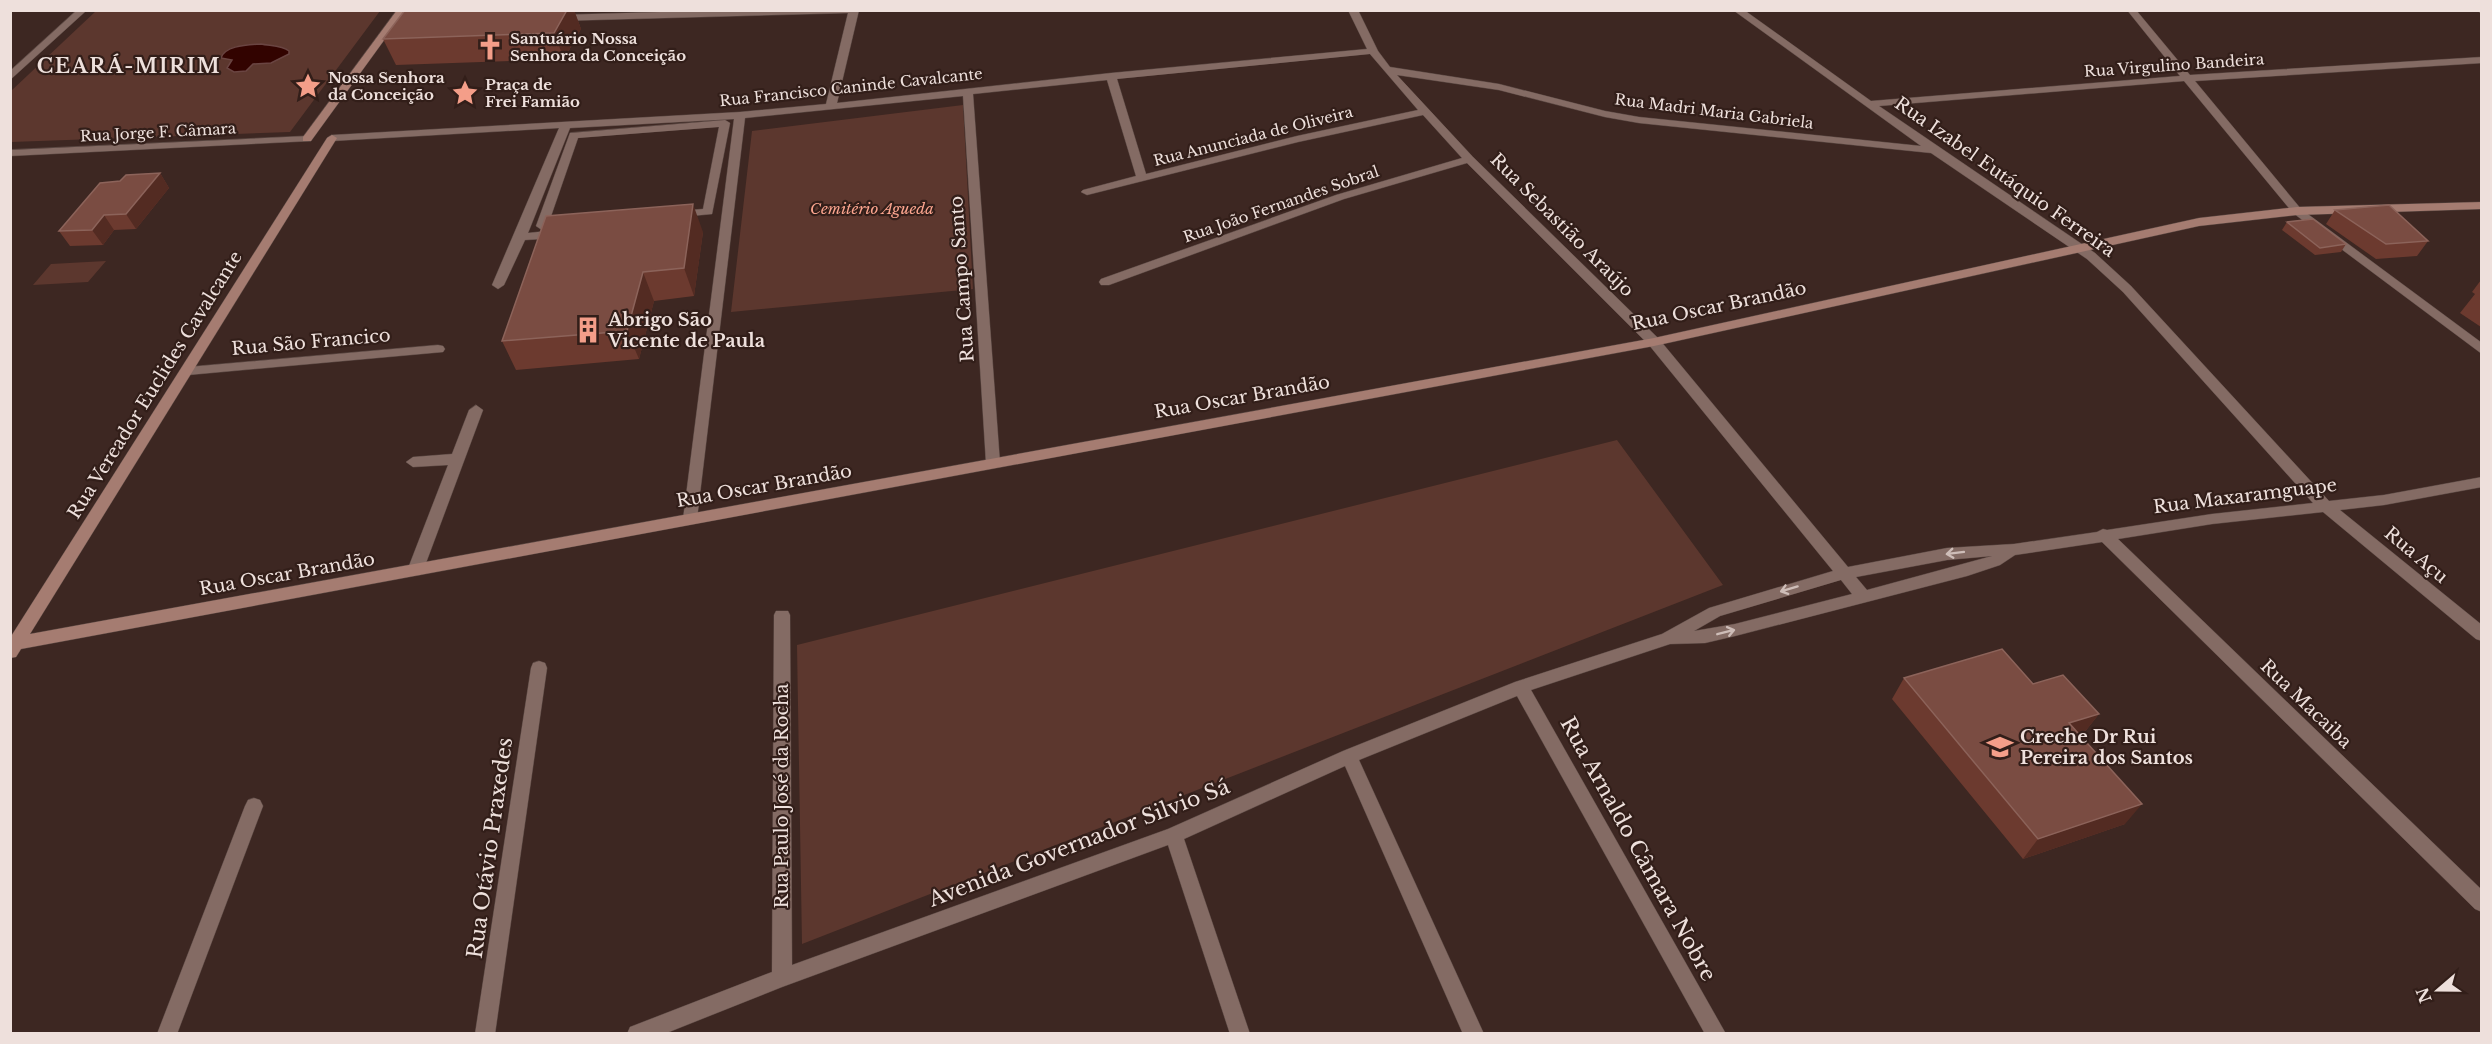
<svg xmlns="http://www.w3.org/2000/svg" width="2492" height="1044" viewBox="0 0 2492 1044" font-family="'Libre Baskerville',serif">
<style>
.green{fill:#5c372e}
.water{fill:#320300;stroke:#6a4542;stroke-width:1.5}
.lines{fill:none;stroke-linecap:round;stroke-linejoin:round}
.street-casing{stroke:#584641;stroke-width:1}
.secondary-casing{stroke:#584641;stroke-width:1}
.street{fill:#846b64;fill-rule:evenodd}
.secondary{fill:#a57c71;fill-rule:evenodd}
.wall{fill:#6c3a2f}
.shaded-wall{fill:#532b22}
.building{fill:#7a4c42;stroke:#8c635a;stroke-width:1.5}
.oneway{stroke:#cebdb8}
.labels{text-anchor:middle;dominant-baseline:central;stroke-width:4.5;stroke-linejoin:round;paint-order:stroke}
.far-poi-label{font-size:15px;font-weight:bold;fill:#eee0dc;stroke:#321e19;text-anchor:start}
.far-street-label{font-size:15px;fill:#eee0dc;stroke:#321e19}
.far-park-label{font-size:15px;font-style:italic;fill:#fca58f;stroke:#321e19}
.street-label{font-size:18px;fill:#eee0dc;stroke:#321e19}
.poi-label{font-size:18px;font-weight:bold;fill:#eee0dc;stroke:#321e19;text-anchor:start}
.far-district-label{font-size:20px;font-weight:bold;letter-spacing:1.5px;fill:#eee0dc;stroke:#321e19}
.near-street-label{font-size:21px;fill:#eee0dc;stroke:#321e19}
</style>
<rect width="100%" height="100%" fill="#3d2722"/>
<path class="green" d="M96,11H380L290,132L11,142V91Z
M963,105L973,289L731,312L752,131Z
M106,261L88,282L33,285L51,264Z
M1617,440L1723,585L802,944L797,645Z"/>
<path class="water" d="M261,44C270,46 282,45 289,51V54L271,63L253,64L246,71L234,72L227,68L232,60L221,58C225,45 249,45 261,44Z"/>
<g class="lines">
<g class="street-casing">
<path id="street" d="M77,10H87L10,80V71Z
M729,10H859L837,103L1111,73L1367,49L1348,10H1358L1378,51L1390,67L1499,84L1605,111L1639,117L1921,146L1733,10H1744L1871,101L2180,76L2127,10H2136L2190,75L2482,57V63L2195,81L2301,209L2482,343V354L2293,213L2184,81L1879,106L2095,253L2131,286L2329,501L2384,495L2482,477V487L2384,505L2340,510L2482,625V641L2476,639L2323,512L2212,524L2118,539L2482,890V912L2475,909L2102,542L2015,555L2000,565L1967,576L1735,636L1705,643L1670,644L1531,690L1726,1034H1705L1517,696L1359,760L1484,1034H1463L1345,766L1184,839L1250,1034H1230L1168,845L782,987L664,1034H627L630,1027L772,972L774,615L776,611H788L790,615L792,965L1168,829L1343,751L1515,682L1662,634L1709,608L1833,571L1649,345L1467,163L1344,199L1109,285H1101L1099,282L1101,279L1336,195L1462,158L1423,115L1298,142L1087,195L1081,192L1083,190L1136,176L1107,80L973,94L1000,463L993,468L986,463L963,96L745,118L697,519L695,523H685L683,519L734,119L570,128L528,233L557,230L563,234L557,238L525,240L504,285L498,289L492,285L559,128L332,141L327,138L332,135L740,112L826,104L848,13L557,21L552,18L557,15ZM1370,54L1418,110L1297,136L1146,174L1117,79ZM1397,75L1499,90L1605,117L1639,123L1931,153L2087,259L2123,292L2313,503L2212,514L2107,530L2103,529L2097,532L2014,544L1947,548L1848,567L1659,339L1473,157ZM1992,556L1867,590L1856,577L1947,560ZM1841,580L1852,594L1735,624L1694,631L1720,616Z
M2477,10H2482V14Z
M725,120L730,123L712,214L542,230L536,226L570,133ZM719,127L703,209L549,222L578,138Z
M307,136L311,137V141L10,156V150Z
M438,345L443,346L445,349L443,352L188,375L181,371L188,367Z
M476,405L483,410L423,571L420,575H410L407,571L448,465L413,467L406,462L413,457L452,454L469,410Z
M539,661L545,663L547,668L495,1034H475L531,668L533,663Z
M254,798L260,800L263,806L177,1034H157L245,806L248,800Z"/>
</g>
<g class="secondary-casing">
<path id="secondary" d="M397,10H406L311,141H303V137Z
M332,135L337,138L30,634L1654,338L2199,218L2297,207L2482,202V209L2297,215L2199,226L1654,346L21,649L16,657L10,658V638L327,138Z"/>
</g>
<use href="#street" class="street"/>
<use href="#secondary" class="secondary"/>
</g>
<path class="wall" d="M405,10H574L581,29L564,59L396,65L383,39Z
M160,173L169,188L136,229L114,230L103,245L70,246L59,231L120,181Z
M2335,210L2428,241L2417,256L2376,259L2326,224Z
M2287,222L2346,244L2341,252L2315,255L2282,230Z
M703,232L694,296L654,301L639,359L516,370L502,341Z
M2481,280V327L2460,313L2475,294L2472,292Z
M1904,678L2033,684L2099,714L2083,734L2080,735L2125,824L2023,859L1892,699Z"/>
<path class="shaded-wall" d="M567,10H574L581,29L564,59L554,33Z
M160,173L169,188L136,229L126,214Z
M693,204L703,232L694,296L684,268Z
M104,215L114,230L103,245L92,230Z
M643,272L654,301L639,359L627,331Z
M2099,714L2083,734L2053,744L2069,723Z
M2142,804L2125,824L2023,859L2038,839Z"/>
<path class="building" d="M405,10H567L554,33L383,39Z
M160,173L126,214L104,215L92,230L59,231L100,183L120,181L126,175Z
M693,204L684,268L643,272L627,331L502,341L546,216Z
M2389,205L2428,241L2386,244L2335,210Z
M2313,219L2346,244L2320,248L2287,222Z
M2002,649L2033,684L2063,675L2099,714L2069,723L2142,804L2038,839L1904,678Z"/>
<defs><path id="oneway-shaft" d="M-6 0H5M1.5-3L5.5 0L1.5 3" fill="none" stroke-width="1.6" stroke-linecap="round" stroke-linejoin="round" transform="scale(1.5)"/></defs>
<g class="oneway">
<use href="#oneway-shaft" transform="translate(1955 553) rotate(173)"/>
<use href="#oneway-shaft" transform="translate(1789 589) rotate(163)"/>
<use href="#oneway-shaft" transform="translate(1726 632) rotate(-14)"/>
</g>
<defs>
<g id="church-bare" transform="scale(2.07)"><path d="M-1.2-6h2.4v3.5h3.3v2.4h-3.3V6h-2.4V-.1h-3.3v-2.4h3.3Z" fill="#f49e89" stroke="#321e19" stroke-width="2.5" paint-order="stroke"/></g>
<g id="sight-bare" transform="scale(2.07)"><path d="M0-6L1.8-2.2L6-1.7L2.9 1.2L3.7 5.4L0 3.3L-3.7 5.4L-2.9 1.2L-6-1.7L-1.8-2.2Z" fill="#f49e89" stroke="#321e19" stroke-width="2.5" paint-order="stroke"/></g>
<g id="building-bare" transform="scale(2.07)"><path d="M-4-6H4V6H1V3H-1V6H-4ZM-2.5-4.3h1.7v1.8h-1.7ZM.8-4.3h1.7v1.8H.8ZM-2.5-1h1.7V.8h-1.7ZM.8-1h1.7V.8H.8Z" fill="#f49e89" stroke="#321e19" stroke-width="2.5" paint-order="stroke"/></g>
<g id="school-bare" transform="scale(2.07)"><path d="M0-5L7-2L0 1L-7-2ZM-4 1L0 2.5L4 1V4Q0 6-4 4Z" fill="#f49e89" stroke="#321e19" stroke-width="2.5" paint-order="stroke"/></g>
</defs>
<g fill-rule="evenodd">
<use href="#church-bare" x="490" y="47"/>
<use href="#sight-bare" x="308" y="86"/>
<use href="#sight-bare" x="465" y="93"/>
<use href="#building-bare" x="588" y="330"/>
<use href="#school-bare" x="2000" y="747"/>
</g>
<g class="labels">
<g class="far-poi-label">
<text x="510" y="38">Santuário Nossa<tspan x="510" dy="17">Senhora da Conceição</tspan></text>
<text x="328" y="77">Nossa Senhora<tspan x="328" dy="17">da Conceição</tspan></text>
<text x="485" y="84">Praça de<tspan x="485" dy="17">Frei Famião</tspan></text>
</g>
<g class="far-street-label">
<text transform="translate(2174 65) rotate(-4)">Rua Virgulino Bandeira</text>
<text transform="translate(851 87) rotate(-6)">Rua Francisco Caninde Cavalcante</text>
<text transform="translate(1714 111) rotate(7)">Rua Madri Maria Gabriela</text>
<text transform="translate(158 132) rotate(-3)">Rua Jorge F. Câmara</text>
<text transform="translate(1253 136) rotate(-14)">Rua Anunciada de Oliveira</text>
<text transform="translate(1281 204) rotate(-19)">Rua João Fernandes Sobral</text>
</g>
<g class="far-park-label">
<text x="872" y="208">Cemitério Agueda</text>
</g>
<g class="street-label">
<text transform="translate(2005 177) rotate(35)">Rua Izabel Eutáquio Ferreira</text>
<text transform="translate(1562 225) rotate(45)">Rua Sebastião Araújo</text>
<text transform="translate(962 279) rotate(-94)">Rua Campo Santo</text>
<text transform="translate(1719 306) rotate(-12)">Rua Oscar Brandão</text>
<text transform="translate(311 342) rotate(-5)">Rua São Francico</text>
<text transform="translate(155 385) rotate(-58)">Rua Vereador Euclides Cavalcante</text>
<text transform="translate(1242 397) rotate(-10)">Rua Oscar Brandão</text>
<text transform="translate(764 486) rotate(-10)">Rua Oscar Brandão</text>
<text transform="translate(2245 496) rotate(-7)">Rua Maxaramguape</text>
<text transform="translate(2416 555) rotate(40)">Rua Açu</text>
<text transform="translate(287 574) rotate(-10)">Rua Oscar Brandão</text>
<text transform="translate(2306 704) rotate(44)">Rua Macaiba</text>
<text transform="translate(782 796) rotate(-90)">Rua Paulo José da Rocha</text>
</g>
<g class="poi-label">
<text x="608" y="320">Abrigo São<tspan x="608" dy="21">Vicente de Paula</tspan></text>
<text x="2020" y="737">Creche Dr Rui<tspan x="2020" dy="21">Pereira dos Santos</tspan></text>
</g>
<g class="far-district-label">
<text x="129" y="66">CEARÁ-MIRIM</text>
</g>
<g class="near-street-label">
<text transform="translate(1079 843) rotate(-21)">Avenida Governador Silvio Sá</text>
<text transform="translate(490 848) rotate(-82)">Rua Otávio Praxedes</text>
<text transform="translate(1638 849) rotate(61)">Rua Arnaldo Câmara Nobre</text>
</g>
</g>
<rect width="2492" height="1044" fill="none" stroke="#eee0dc" stroke-width="24"/>
<g transform="translate(2438 990) rotate(250)" stroke="#321e19" stroke-width="4.5" paint-order="stroke">
<path d="M0-4.5L10 22L0 15L-10 22Z" fill="#eee0dc"/>
<text y="-9" font-size="16" font-weight="bold" text-anchor="middle" fill="#eee0dc">N</text>
</g>
</svg>
